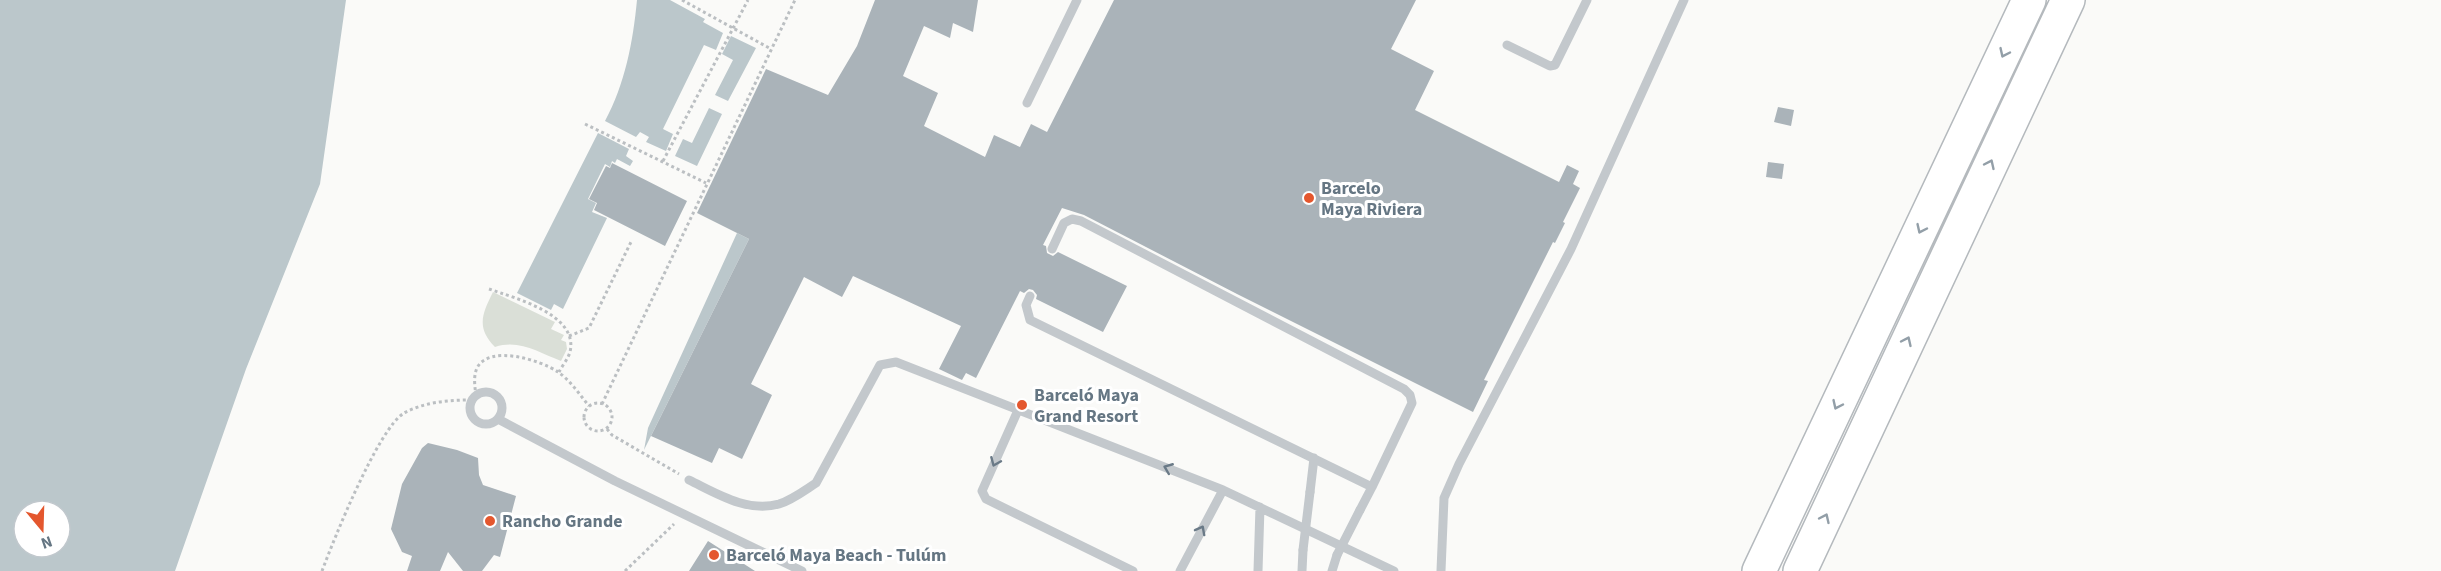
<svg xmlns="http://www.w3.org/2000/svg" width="2441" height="571" viewBox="0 0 2441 571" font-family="'Source Sans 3',sans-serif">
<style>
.green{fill:#dadfd7}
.water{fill:#bbc7cb;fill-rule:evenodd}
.building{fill:#aab3b9}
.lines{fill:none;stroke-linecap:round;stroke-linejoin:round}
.highway-casing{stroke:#b4b9bd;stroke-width:36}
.path{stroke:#bbbfc2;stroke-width:3;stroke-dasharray:3 3;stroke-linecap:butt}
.lane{stroke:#c3c8cc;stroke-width:9}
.highway{stroke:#fff;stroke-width:33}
.lane-bridge{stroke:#c3c8cc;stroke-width:9}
.oneway{stroke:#939fa8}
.oneway2{stroke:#6a7a87}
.poi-dot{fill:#e4572e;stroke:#fff;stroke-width:2}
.labels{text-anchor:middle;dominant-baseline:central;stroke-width:6;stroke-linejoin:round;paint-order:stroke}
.poi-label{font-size:18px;font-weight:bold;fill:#657683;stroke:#fff;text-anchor:start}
</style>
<rect width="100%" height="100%" fill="#fafaf8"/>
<path class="green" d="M493,292L555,322L551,329L564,335L561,340L566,342L567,349L561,361C539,353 520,339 495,347C476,328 482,314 493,292Z"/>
<path class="water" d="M0,0H346L320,184L246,369L175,571H0ZM24,511H60V547H24Z
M637,0H670L705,19L703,22L723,33L716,50L704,45L663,129L673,134L666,151L646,142L649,137L640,132L636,137L605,121C625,84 633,42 637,0Z
M731,36L756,48L728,101L715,95L733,60L722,54Z
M709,108L722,114L697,166L675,156L683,139L692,143Z
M598,133L629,149L626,156L633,161L630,166L617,159L615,163L612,161L610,167L605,164L588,199L596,203L592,212L607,218L563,309L554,304L551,310L517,293Z
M737,233L749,239L644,450L648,428Z"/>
<path class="building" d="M875,0H978L973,32L953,23L950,38L924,26L903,76L938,93L924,126L985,157L994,135L1020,147L1031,124L1047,132L1114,0H1416L1391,49L1434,71L1415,110L1559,182L1567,165L1579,171L1573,184L1580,188L1563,222L1565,223L1555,243L1553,242L1484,380L1488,381L1473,412L1237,294L1084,215L1062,208L1043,245L1046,246L1047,253L1053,256L1058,252L1127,286L1103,332L1036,299L1037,295L1033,290L1029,289L1024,293L1020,291L976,378L966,373L962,380L939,369L961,326L853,276L842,297L804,277L751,384L772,395L742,459L719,448L712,463L651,436L749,239L697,213L766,69L828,95L857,46Z
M1778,107L1794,110L1791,126L1774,122Z
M1768,162L1784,164L1782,179L1766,177Z
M612,163L687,201L665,246L594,210L597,203L589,199L606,166L610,168Z
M428,443L457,450L478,458L479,475L483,485L516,496L500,557L494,555L482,571H463L448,552L440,571H407L412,556L402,552L391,529L402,484L422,448Z
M708,541L755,571H689Z"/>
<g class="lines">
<g class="highway-casing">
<path id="highway" d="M1759,571L2029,0
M1800,571L2068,0"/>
</g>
<path class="path" d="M682,0L771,49
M585,124L706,183
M663,161L748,0
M489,289C514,298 579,314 570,352C568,359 562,366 559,372
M569,336L589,328L631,242
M476,396C475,387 473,377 477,368C489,344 541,360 558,372C570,380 580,395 589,406
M584 417a14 14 0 1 1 28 0a14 14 0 1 1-28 0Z
M602,404L795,0
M607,429L612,435L679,474
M322,571C334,539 378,429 404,413C424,402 449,400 472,400
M625,571L674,524"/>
<path class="lane" d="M1507,45L1550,66L1555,65L1587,0
M1027,103L1077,0
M1030,296L1026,305L1030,320L1372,487L1412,403L1410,395L1404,389L1081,221L1072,219L1064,223L1052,249
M470 408a16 16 0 1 1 32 0a16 16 0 1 1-32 0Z
M1019,408L982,491L986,499L1133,571
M498,419L615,481L802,571
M689,480C716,493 747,513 779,504C792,500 805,490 816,483L880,365L896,362L1223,490L1394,571
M1310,492L1314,458
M1360,510L1372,487
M1180,571L1223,490
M1258,571L1260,507
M1302,571L1303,550
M1332,571L1337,555
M1441,571L1444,498L1459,464L1571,249L1684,0"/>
<use href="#highway" class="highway"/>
<path class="lane-bridge" d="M1303,550L1310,492
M1337,555L1360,510"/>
</g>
<defs><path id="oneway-chevron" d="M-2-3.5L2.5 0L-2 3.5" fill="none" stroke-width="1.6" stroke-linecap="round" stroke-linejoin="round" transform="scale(1.5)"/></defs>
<g class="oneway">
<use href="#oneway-chevron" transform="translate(2004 53) rotate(115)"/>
<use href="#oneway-chevron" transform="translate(1990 164) rotate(-65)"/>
<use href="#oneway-chevron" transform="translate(1921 229) rotate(115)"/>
<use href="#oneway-chevron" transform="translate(1907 341) rotate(-65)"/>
<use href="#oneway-chevron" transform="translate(1837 405) rotate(115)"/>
<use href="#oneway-chevron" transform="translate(1825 518) rotate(-65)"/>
</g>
<g class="oneway2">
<use href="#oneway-chevron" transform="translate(995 462) rotate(113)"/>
<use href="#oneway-chevron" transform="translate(1168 468) rotate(-158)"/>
<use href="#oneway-chevron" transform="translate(1201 530) rotate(-62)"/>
</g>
<g class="poi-dot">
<circle cx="1309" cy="198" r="6"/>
<circle cx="1022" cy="405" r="6"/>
<circle cx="490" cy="521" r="6"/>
<circle cx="714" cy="555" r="6"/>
</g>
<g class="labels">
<g class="poi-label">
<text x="1321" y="188">Barcelo<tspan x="1321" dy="21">Maya Riviera</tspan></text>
<text x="1034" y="395">Barceló Maya<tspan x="1034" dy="21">Grand Resort</tspan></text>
<text x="502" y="521">Rancho Grande</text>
<text x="726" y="555">Barceló Maya Beach - Tulúm</text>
</g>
</g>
<g transform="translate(42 529) rotate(161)"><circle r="28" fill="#ffffff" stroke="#c1c8cd" stroke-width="1.5"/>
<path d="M0-4.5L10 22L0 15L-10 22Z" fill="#e4572e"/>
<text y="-9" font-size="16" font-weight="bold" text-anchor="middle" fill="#657683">N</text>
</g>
</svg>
